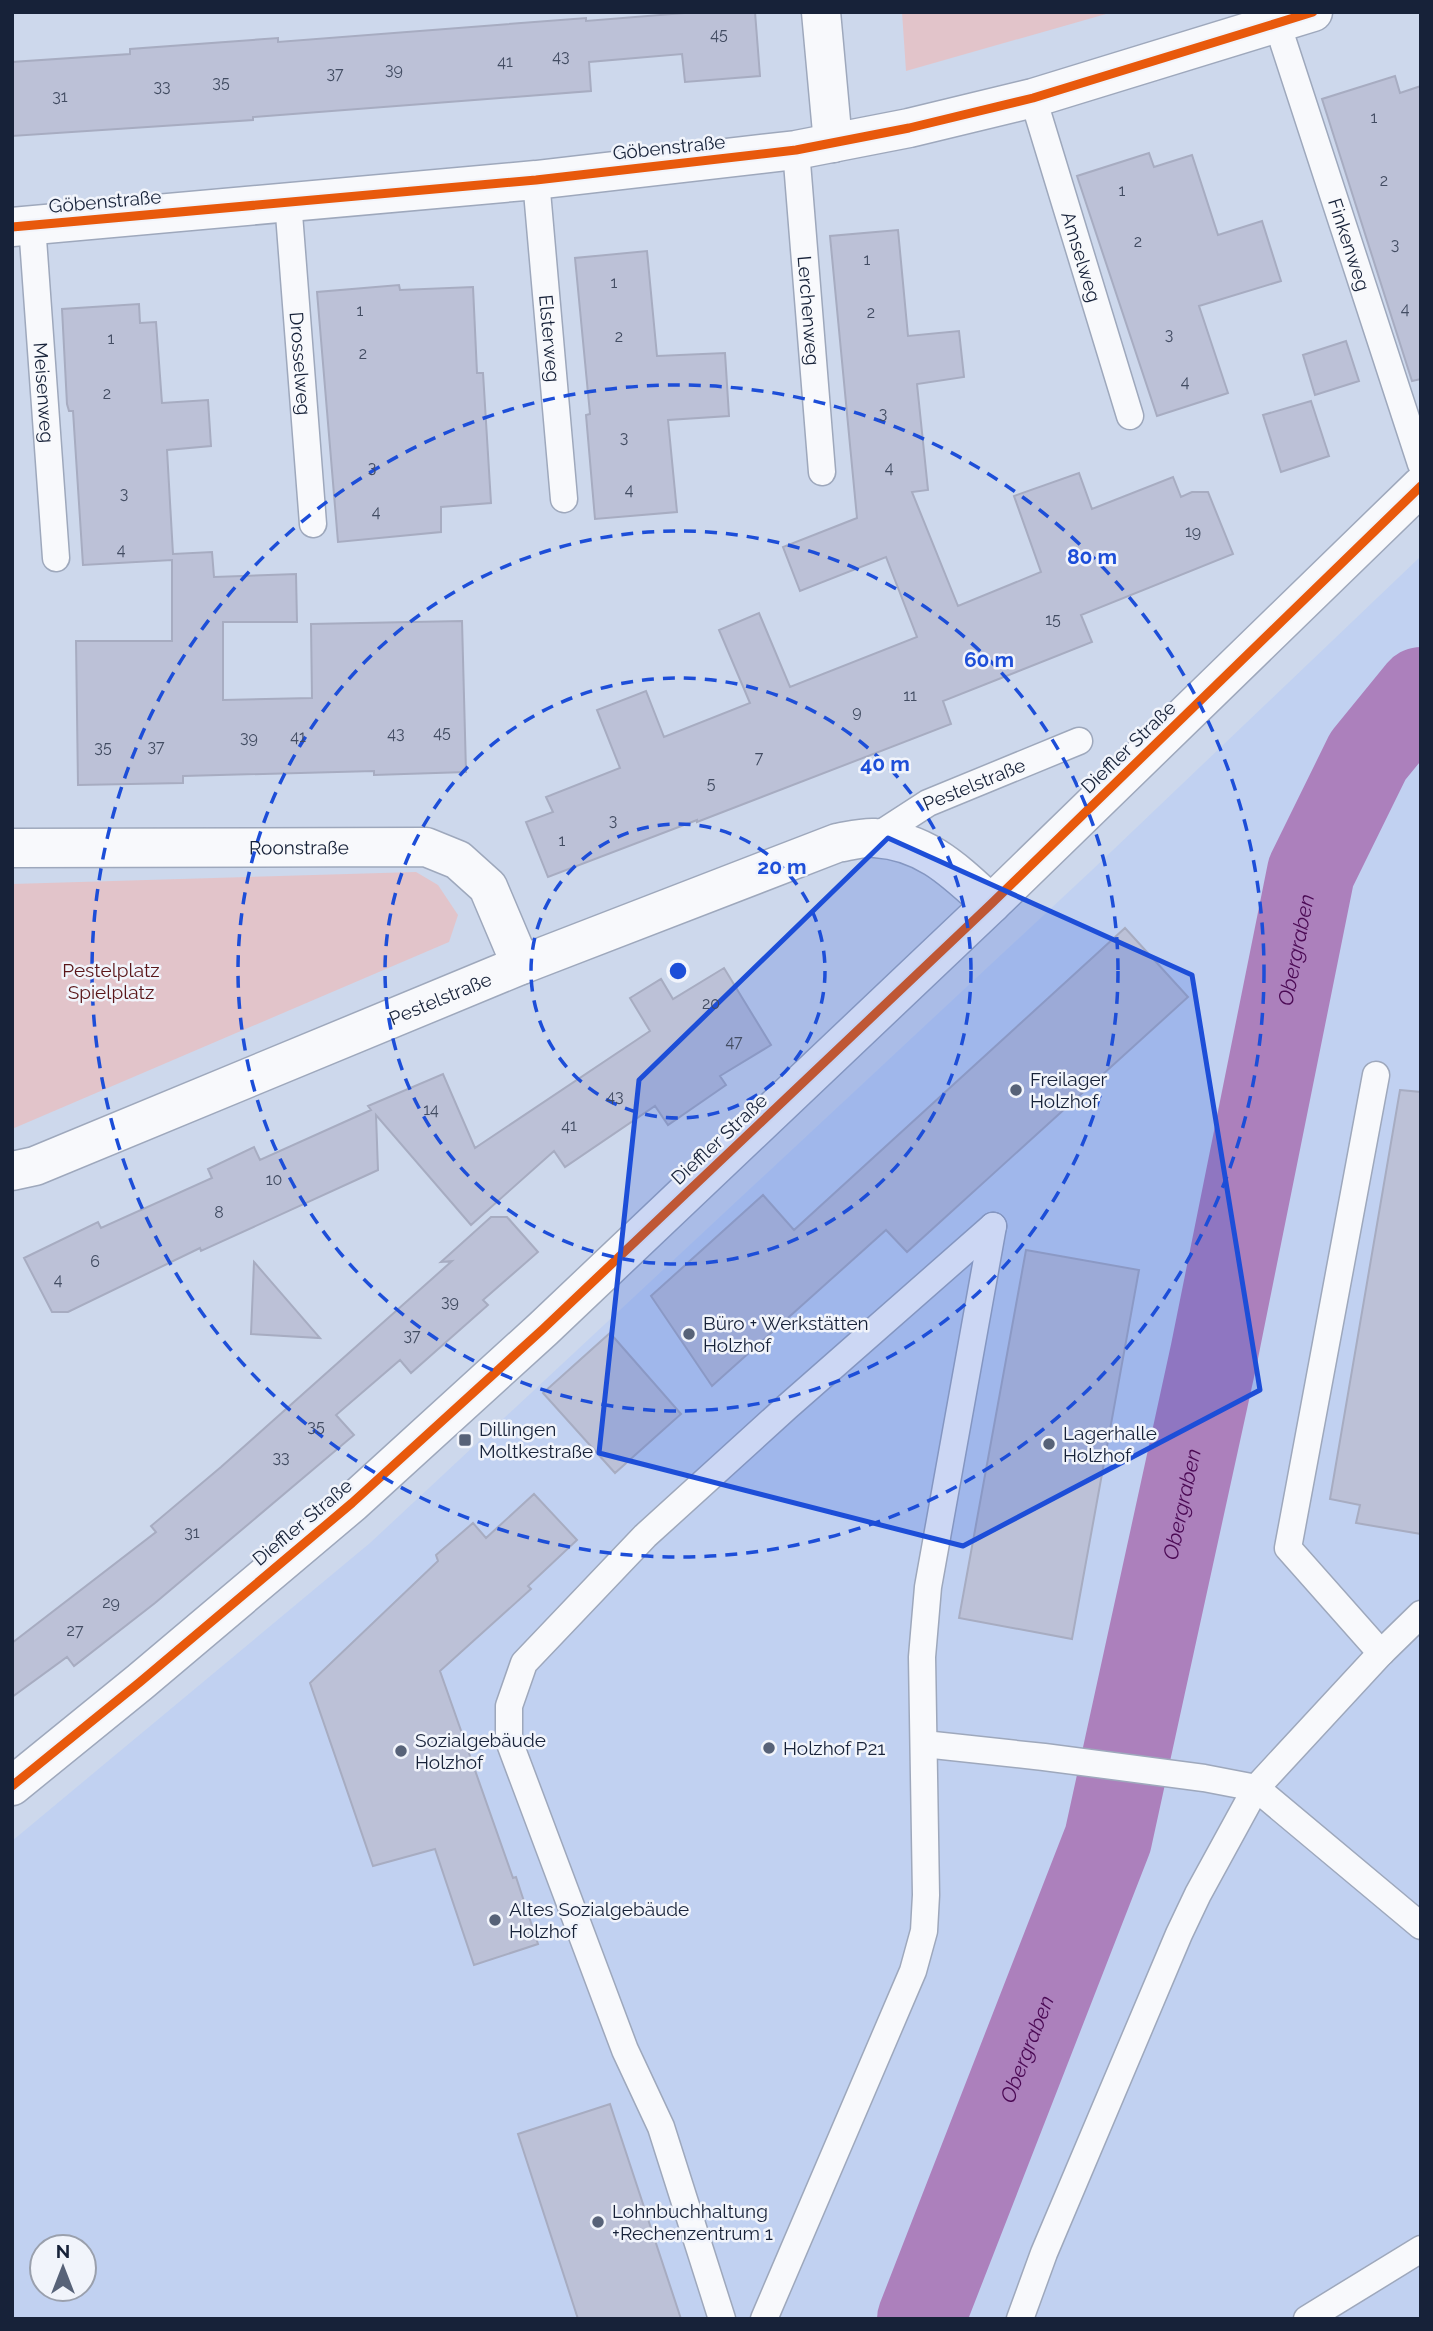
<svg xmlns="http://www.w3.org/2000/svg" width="1433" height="2331" viewBox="0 0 1433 2331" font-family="Raleway,sans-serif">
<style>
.built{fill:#c1d1f1;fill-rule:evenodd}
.green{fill:#e2c4ca}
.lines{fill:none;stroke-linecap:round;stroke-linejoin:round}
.river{stroke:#ac80bc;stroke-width:88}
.building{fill:#bcc1d7;stroke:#a7acc1;stroke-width:2}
.lane-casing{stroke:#9ea8bc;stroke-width:29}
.street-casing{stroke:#9ea8bc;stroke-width:41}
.secondary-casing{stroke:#9ea8bc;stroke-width:41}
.lane{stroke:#f8f9fc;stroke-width:26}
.street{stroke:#f8f9fc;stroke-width:38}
.secondary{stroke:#f8f9fc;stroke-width:38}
.cycleway-casing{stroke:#f1f4fb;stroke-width:13}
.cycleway{stroke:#e8590c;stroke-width:9}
.marked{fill:#1d4ed8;fill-opacity:0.2;stroke:#1d4ed8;stroke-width:5;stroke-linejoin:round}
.ring{fill:none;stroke:#1d4ed8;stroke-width:3.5;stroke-dasharray:12 9}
.poi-dot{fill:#576278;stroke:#f1f4fb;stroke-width:2.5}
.labels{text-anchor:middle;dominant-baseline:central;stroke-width:5;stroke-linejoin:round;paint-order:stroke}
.number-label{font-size:16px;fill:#424c62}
.street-label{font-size:19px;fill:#172239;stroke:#f1f4fb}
.park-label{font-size:19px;fill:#5a1619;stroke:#f1f4fb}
.poi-label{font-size:19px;fill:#172239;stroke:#f1f4fb;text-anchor:start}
.water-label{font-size:21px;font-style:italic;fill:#4b0954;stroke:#f1f4fb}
.centre{fill:#1d4ed8;stroke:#f1f4fb;stroke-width:3.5}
.ring-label{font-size:21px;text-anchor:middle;font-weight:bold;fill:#1d4ed8;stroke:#f1f4fb;stroke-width:5;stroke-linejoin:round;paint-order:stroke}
</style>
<rect width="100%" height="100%" fill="#cdd8ec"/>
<path class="built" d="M1421,556V2319H12V1841L370,1543L1091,871ZM42,2247H84V2289H42Z"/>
<path class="green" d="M902,12H1113L906,71Z
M416,872L438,885L458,915L449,942L12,1129V884Z"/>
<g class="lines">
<path class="river" id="s1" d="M921,2319L1108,1839L1214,1354L1311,872L1368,756L1421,691"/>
</g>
<path class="building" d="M697,12H755L760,76L685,82L682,54L589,62L591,91L253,117V120L12,136V62L130,54V49L278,38V42L586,18V21Z
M1395,76L1400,93L1421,86V379L1412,381L1322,99Z
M1149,153L1154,167L1192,155L1218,235L1262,221L1281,281L1199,306L1228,393L1157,416L1077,176Z
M898,230L908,336L959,331L964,377L917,384L928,490L912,492L958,606L1041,572L1014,496L1079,473L1092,509L1173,477L1181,497L1192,492H1208L1233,554L1081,615L1092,642L943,701L951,724L697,822V820L548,877L526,822L553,812L546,797L620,768L597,710L646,691L664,737L750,703L719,630L759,613L790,687L917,637L886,557L800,591L783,547L857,518L830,236Z
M647,251L657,356L725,353L729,416L668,420L677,512L595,519L586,415L590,414L575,258Z
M399,285L400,290L473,287L477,373H483L491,503L441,507V532L338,542L317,292Z
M139,304L140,323L156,322L162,403L208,400L211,446L167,450L173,554L212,552L214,577L296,574L297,622H223V700L312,698L311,624L462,621L466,772L374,775V771L183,776V783L78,785L76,641H172V560L83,565L73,411H69L67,404L62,309Z
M1346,341L1359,381L1315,395L1303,355Z
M1311,401L1329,456L1281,472L1263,415Z
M1125,928L1188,997L907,1252L886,1230L712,1386L651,1296L763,1195L794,1230Z
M724,968L771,1045L720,1076L726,1085L668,1125L655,1106L565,1167L554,1151L471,1225L376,1115L378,1170L201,1251L200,1248L68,1312H52L24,1258L98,1222L101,1228L212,1178L208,1169L254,1147L260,1160L371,1110L368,1106L443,1074L475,1148L650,1031L630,998L661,979L673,999Z
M1400,1090L1421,1092V1534L1356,1523L1360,1505L1330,1499Z
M491,1217H507L538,1252L483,1300L488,1305L411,1373L400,1360L336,1415L354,1435L155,1603L74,1666L67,1657L12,1697V1643L156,1532L151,1526L221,1467L452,1261L441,1262Z
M1026,1250L1139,1270L1072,1639L959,1618Z
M254,1262L320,1338L251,1334Z
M610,1333L681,1414L615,1473L543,1393Z
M534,1494L577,1540L528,1586L531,1589L440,1671L513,1878L516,1877L538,1944L474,1965L435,1849L373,1866L310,1683L438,1561L436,1555L473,1523L486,1538Z
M610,2104L681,2319H578L518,2134Z"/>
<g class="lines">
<g class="lane-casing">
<g id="lane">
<path id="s2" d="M1277,23L1421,464"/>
<path id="s3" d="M1033,98L1130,416"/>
<path id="s4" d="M796,150L822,472"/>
<path id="s5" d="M536,180L564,499"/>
<path id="s6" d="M288,201L313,524"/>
<path id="s7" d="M32,225L56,558"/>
<path id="s8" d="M874,838L928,803L1079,741"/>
<path d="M1376,1075L1288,1548L1381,1653"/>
<path d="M924,1744L1044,1757L1204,1778L1256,1788L1421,1926"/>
<path d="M722,2319L661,2127L625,2050L509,1741V1706L524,1663L645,1536L787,1407L993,1226"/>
<path d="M764,2319L913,1971L924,1931L926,1895L922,1657L928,1587L993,1226"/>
<path d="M1020,2319L1044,2253L1179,1934L1198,1894L1256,1788L1381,1653L1421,1614"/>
<path d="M1307,2319L1421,2249"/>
</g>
</g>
<g class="street-casing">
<g id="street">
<path d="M821,12L833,143"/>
<path d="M12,227L536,180L796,150L909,128L1033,98L1313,12"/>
<path id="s9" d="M12,848L426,847L458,860L488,887L521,965"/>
<path id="s10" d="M12,1171L35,1166L521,965L837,843C849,841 863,837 875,838C926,841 956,872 991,904"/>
</g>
</g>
<g class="secondary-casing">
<path id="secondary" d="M12,1786L140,1682L352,1503L543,1329L991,904L1421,486"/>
</g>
<use href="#lane" class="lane"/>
<use href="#street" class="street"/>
<use href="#secondary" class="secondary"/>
<g class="cycleway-casing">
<path id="cycleway" d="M12,227L536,180L796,150L909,128L1033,98L1313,12
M12,1786L140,1682L352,1503L543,1329L991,904L1421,486"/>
</g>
<use href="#cycleway" class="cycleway"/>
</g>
<path class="marked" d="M888,838L1192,975L1260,1390L963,1546L599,1453L639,1080Z"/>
<g class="ring">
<circle cx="678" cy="971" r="147"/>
<circle cx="678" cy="971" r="293"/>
<circle cx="678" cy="971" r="440"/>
<circle cx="678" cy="971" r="586"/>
</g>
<g class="poi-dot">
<circle cx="1016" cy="1090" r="7"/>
<circle cx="689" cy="1334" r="7"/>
<rect x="458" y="1433" width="14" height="14" rx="3.5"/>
<circle cx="1049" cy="1444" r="7"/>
<circle cx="769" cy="1748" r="7"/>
<circle cx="401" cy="1751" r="7"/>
<circle cx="495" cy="1920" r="7"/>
<circle cx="598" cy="2222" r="7"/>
</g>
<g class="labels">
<g class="number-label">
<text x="719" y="34">45</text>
<text x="561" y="56">43</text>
<text x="505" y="61">41</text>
<text x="394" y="69">39</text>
<text x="335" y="73">37</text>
<text x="221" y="82">35</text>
<text x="162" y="86">33</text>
<text x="60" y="96">31</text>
<text x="1374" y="117">1</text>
<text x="1384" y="180">2</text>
<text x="1122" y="190">1</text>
<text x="1138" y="241">2</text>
<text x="1395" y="244">3</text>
<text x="867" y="259">1</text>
<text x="614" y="282">1</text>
<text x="1405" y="308">4</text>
<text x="360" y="310">1</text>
<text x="871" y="312">2</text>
<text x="1169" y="334">3</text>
<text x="619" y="336">2</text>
<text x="111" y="338">1</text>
<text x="363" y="353">2</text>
<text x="1185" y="381">4</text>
<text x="107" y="393">2</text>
<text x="883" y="413">3</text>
<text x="624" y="437">3</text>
<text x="372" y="467">3</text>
<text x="889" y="467">4</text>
<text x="629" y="489">4</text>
<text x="124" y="493">3</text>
<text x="376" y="511">4</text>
<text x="1193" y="531">19</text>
<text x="121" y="549">4</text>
<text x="1053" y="619">15</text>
<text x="910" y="695">11</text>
<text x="857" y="711">9</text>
<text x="442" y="732">45</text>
<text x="396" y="733">43</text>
<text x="298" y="736">41</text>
<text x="249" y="737">39</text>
<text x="156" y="746">37</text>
<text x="103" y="747">35</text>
<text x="759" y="757">7</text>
<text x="711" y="783">5</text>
<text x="613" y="820">3</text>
<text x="562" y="840">1</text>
<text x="711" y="1003">20</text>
<text x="734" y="1041">47</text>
<text x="615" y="1096">43</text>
<text x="431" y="1109">14</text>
<text x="569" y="1125">41</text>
<text x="274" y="1179">10</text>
<text x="219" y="1212">8</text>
<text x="95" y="1261">6</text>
<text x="58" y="1279">4</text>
<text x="450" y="1301">39</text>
<text x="412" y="1335">37</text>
<text x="316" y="1426">35</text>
<text x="281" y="1457">33</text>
<text x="192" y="1532">31</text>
<text x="111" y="1602">29</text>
<text x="75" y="1630">27</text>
</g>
<g class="street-label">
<text transform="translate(669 147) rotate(-6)">Göbenstraße</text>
<text transform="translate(105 201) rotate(-5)">Göbenstraße</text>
<text stroke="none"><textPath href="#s2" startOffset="233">Finkenweg</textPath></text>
<text stroke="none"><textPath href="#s3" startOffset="166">Amselweg</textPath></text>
<text stroke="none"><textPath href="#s4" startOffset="161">Lerchenweg</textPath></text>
<text stroke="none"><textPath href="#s5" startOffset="159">Elsterweg</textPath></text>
<text stroke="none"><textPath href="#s6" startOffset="163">Drosselweg</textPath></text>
<text stroke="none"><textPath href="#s7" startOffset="168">Meisenweg</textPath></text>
<text transform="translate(1128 747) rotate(-44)">Dieffler Straße</text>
<text stroke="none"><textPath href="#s8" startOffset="114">Pestelstraße</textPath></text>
<text stroke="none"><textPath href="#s9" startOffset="287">Roonstraße</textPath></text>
<text stroke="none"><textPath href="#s10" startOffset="462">Pestelstraße</textPath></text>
<text transform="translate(719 1139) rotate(-43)">Dieffler Straße</text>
<text transform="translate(302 1522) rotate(-40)">Dieffler Straße</text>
</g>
<g class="park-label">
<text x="111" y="970">Pestelplatz<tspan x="111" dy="22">Spielplatz</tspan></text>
</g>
<g class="poi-label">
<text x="1030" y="1079">Freilager<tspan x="1030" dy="22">Holzhof</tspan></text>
<text x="703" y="1323">Büro + Werkstätten<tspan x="703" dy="22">Holzhof</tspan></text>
<text x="479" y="1429">Dillingen<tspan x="479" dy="22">Moltkestraße</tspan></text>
<text x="1063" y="1433">Lagerhalle<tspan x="1063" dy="22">Holzhof</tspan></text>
<text x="415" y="1740">Sozialgebäude<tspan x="415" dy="22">Holzhof</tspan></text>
<text x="783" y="1748">Holzhof P21</text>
<text x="509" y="1909">Altes Sozialgebäude<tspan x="509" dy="22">Holzhof</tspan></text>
<text x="612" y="2211">Lohnbuchhaltung<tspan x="612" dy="22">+Rechenzentrum 1</tspan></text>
</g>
<g class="water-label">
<text stroke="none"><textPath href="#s1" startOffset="1424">Obergraben</textPath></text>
<text stroke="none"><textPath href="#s1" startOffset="858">Obergraben</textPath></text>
<text stroke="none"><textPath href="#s1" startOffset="290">Obergraben</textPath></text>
</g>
</g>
<circle cx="678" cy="971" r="10" class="centre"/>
<g class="ring-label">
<text x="1092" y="564">80 m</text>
<text x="989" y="667">60 m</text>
<text x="885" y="771">40 m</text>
<text x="782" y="874">20 m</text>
</g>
<rect width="1433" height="2331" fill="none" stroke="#172239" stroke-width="28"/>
<g transform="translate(63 2268)"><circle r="33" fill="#f1f4fb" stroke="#9aa0ad" stroke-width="2"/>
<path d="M0-5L12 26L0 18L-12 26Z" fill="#576278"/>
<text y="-10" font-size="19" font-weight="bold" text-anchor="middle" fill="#172239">N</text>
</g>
</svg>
